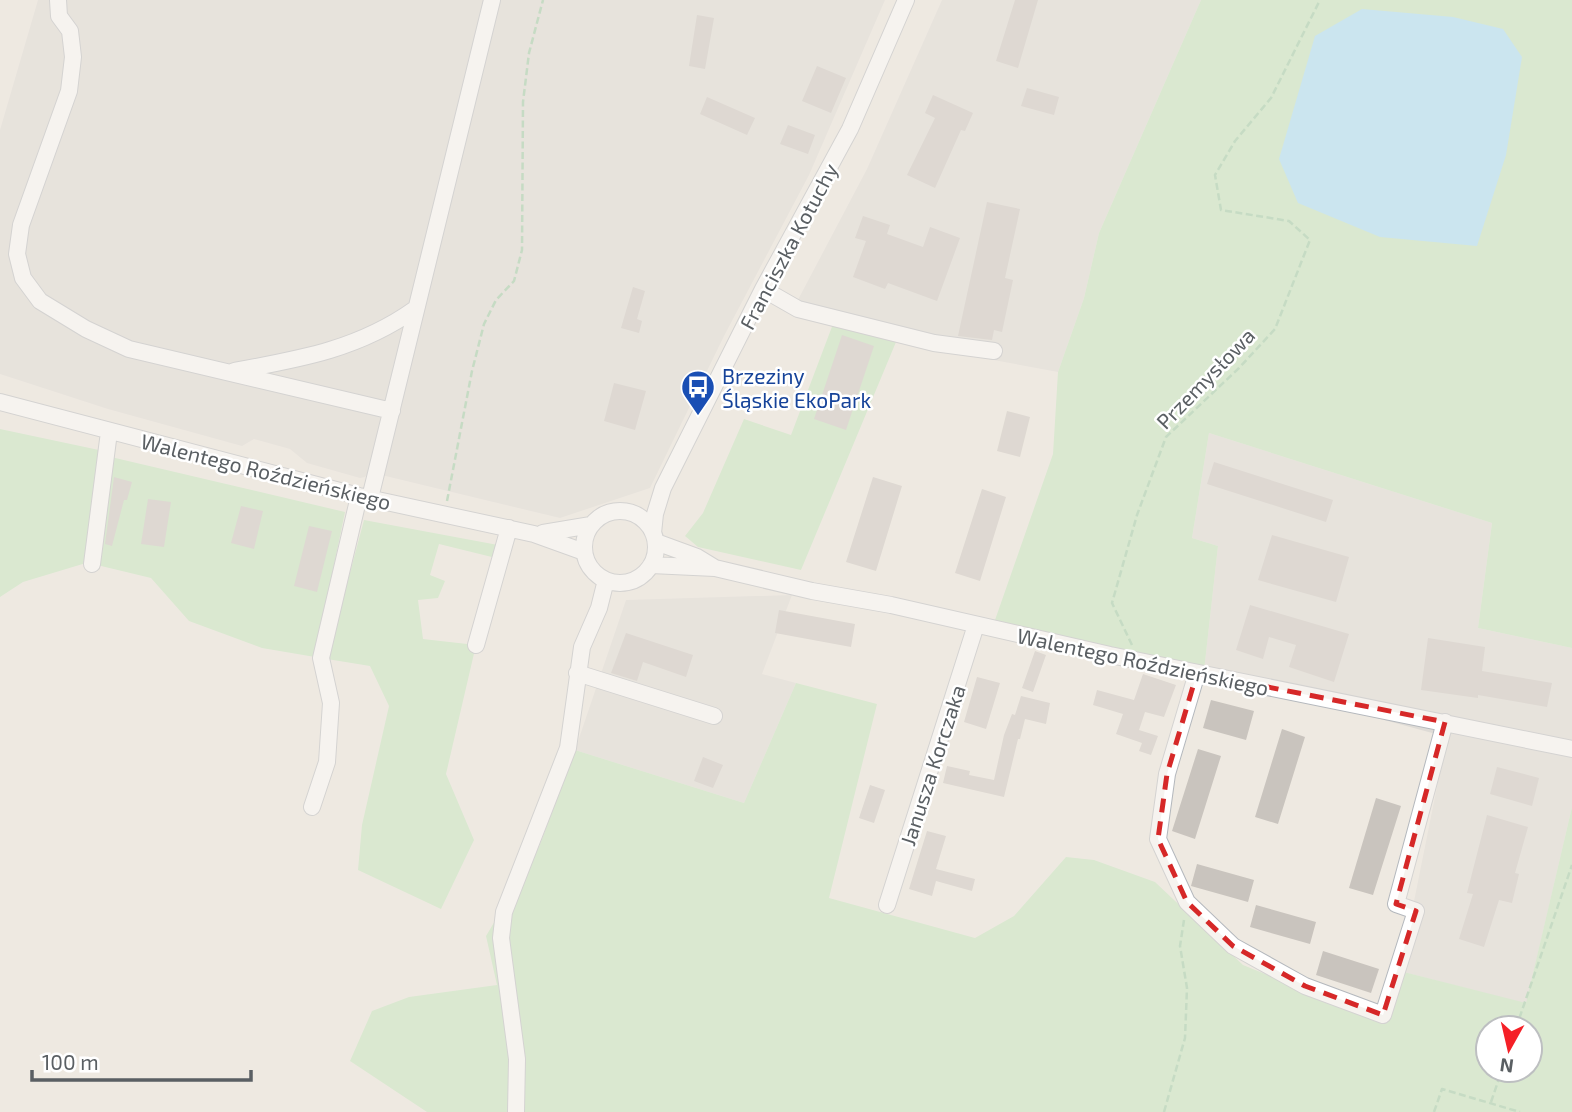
<svg xmlns="http://www.w3.org/2000/svg" width="1572" height="1112" viewBox="0 0 1572 1112" font-family="'Exo 2',sans-serif">
<style>
.industrial{fill:#dedbd6}
.green{fill:#c0e7bb;fill-rule:evenodd}
.water{fill:#a0e0ff}
.building{fill:#c9c4be}
.lines{fill:none;stroke-linecap:round;stroke-linejoin:round}
.minor-casing{stroke:#b4b8bd;stroke-width:18}
.path{stroke:#95cb9f;stroke-width:2.5;stroke-dasharray:7 3.5;stroke-linecap:butt}
.minor{stroke:#fff;stroke-width:16}
.marked{fill:none;stroke:#d62828;stroke-width:5;stroke-dasharray:14 9;stroke-linejoin:round}
.labels{text-anchor:middle;dominant-baseline:central;stroke-width:5;stroke-linejoin:round;paint-order:stroke}
.street-label{font-size:21px;fill:#5a5f63;stroke:#fff}
.transit-label{font-size:21px;fill:#164399;stroke:#fff;text-anchor:start}
</style>
<rect width="100%" height="100%" fill="#eee9e1"/>
<path class="industrial" d="M38,0H885L809,175L724,336L650,488L560,518L369,472L365,477L360,478L307,463L290,449L254,439L242,446L108,409L0,374V130Z
M942,0H1201L1099,233L1084,298L1058,372L896,342L791,313L867,169Z
M1209,433L1492,523L1478,628L1572,648V807L1526,1004L1400,971L1447,737L1204,671L1218,546L1192,538Z
M792,595L762,674L796,683L744,803L575,750L626,600Z"/>
<path class="green" d="M1201,0H1572V648L1478,628L1492,523L1209,433L1192,538L1218,546L1204,671L995,620L1053,454L1058,372L1084,298L1099,233Z
M833,324L896,342L801,570L698,547L685,536L703,513L744,419L791,435Z
M0,429L99,450L86,563L23,582L0,597Z
M111,457L345,512L315,657L262,648L189,621L151,578L97,565Z
M364,520L498,545L500,559L439,544L430,575L445,581L438,598L418,600L423,639L476,645L446,774L474,840L441,909L358,870L362,825L389,706L370,666L327,659Z
M796,683L877,704L829,898L975,938L1014,916L1066,857L1094,860L1155,882L1243,965L1385,1023L1400,971L1526,1003L1572,807V1112H427L350,1061L372,1011L409,997L497,985L486,936L539,847L575,750L744,803ZM1488,1028H1530V1070H1488Z"/>
<path class="water" d="M1362,9L1453,17L1503,29L1522,57L1506,155L1477,246L1380,237L1298,203L1279,159L1315,36Z"/>
<path class="building" d="M1015,0H1038L1018,68L996,61Z
M697,15L714,18L705,69L689,66Z
M817,66L846,78L831,113L802,101Z
M1027,88L1059,97L1054,115L1021,106Z
M933,95L973,113L965,131L961,130L935,188L907,175L935,118L925,113Z
M707,97L755,118L747,135L700,114Z
M788,125L815,135L808,154L780,144Z
M987,202L1020,209L1005,278L1013,280L1002,332L994,330L992,340L958,336Z
M863,216L890,225L887,234L923,247L930,227L960,238L937,301L888,283L885,289L853,277L866,241L855,238Z
M633,287L645,291L637,319L642,321L639,333L621,328Z
M842,335L874,346L846,430L814,419Z
M614,383L646,391L635,430L604,421Z
M1007,411L1030,417L1020,457L997,451Z
M1214,462L1333,500L1326,522L1207,484Z
M114,477L132,482L127,500H124L112,546L105,544Z
M873,477L902,486L876,571L846,562Z
M982,489L1006,497L980,581L955,573Z
M148,499L171,502L164,547L141,544Z
M241,506L263,511L254,549L231,543Z
M309,526L332,531L317,592L294,586Z
M1272,535L1349,557L1336,602L1258,580Z
M1250,605L1349,634L1334,682L1289,667L1296,645L1269,637L1263,659L1236,650Z
M779,610L855,624L851,647L775,633Z
M626,633L693,655L686,677L643,662L637,681L611,673Z
M1428,638L1485,647L1482,671L1552,683L1547,707L1478,695V698L1421,690Z
M1035,651L1046,655L1033,692L1022,688Z
M1143,674L1176,685L1164,717L1145,712L1139,730L1158,736L1151,755L1139,751L1142,743L1116,734L1123,714L1093,705L1097,690L1134,700Z
M977,677L1000,683L986,729L964,722Z
M1021,696L1050,703L1046,724L1025,719L1020,739H1018L1004,797L943,783L947,766L970,771L969,775L994,780L1004,735L1012,714L1015,715Z
M1211,700L1254,711L1246,740L1203,728Z
M1282,729L1305,737L1278,824L1255,817Z
M1198,749L1221,756L1195,839L1172,831Z
M703,757L723,765L713,788L694,781Z
M1497,767L1539,778L1532,806L1490,794Z
M870,785L885,790L874,823L859,818Z
M1376,798L1401,806L1373,895L1349,888Z
M1487,815L1528,827L1515,873L1519,874L1512,903L1499,900L1484,947L1459,939L1473,894L1467,893Z
M927,831L946,836L936,869L975,879L972,891L936,881L932,896L909,889Z
M1197,864L1254,880L1248,902L1191,886Z
M1256,905L1316,922L1310,944L1250,927Z
M1323,951L1379,969L1371,993L1316,975Z"/>
<g class="lines">
<g class="minor-casing">
<path id="minor" d="M58,0L59,16L70,31L73,57L69,91L21,225L17,254L23,278L40,301L86,329L129,349L392,411
M763,289L798,309L934,343L994,351
M234,371C300,359 359,349 415,309
M0,402L359,496L534,534L584,552
M370,498L492,0
M584 547a36 36 0 1 1 72 0a36 36 0 1 1-72 0Z
M543,533L591,525
M653,533L655,514L663,488L763,289L850,129L906,0
M656,542L697,557L715,568
M92,564L109,432
M651,565L715,568L812,591L891,605L1110,655L1572,749
M476,645L509,528
M577,673L714,716
M1197,673L1167,774L1158,839L1187,902L1233,946L1305,986L1383,1015L1416,911L1396,904L1445,722
M312,807L327,762L331,703L321,658L359,496
M887,905L976,625
M516,1112L517,1059L501,938L504,912L568,748L582,647L599,608L606,580"/>
</g>
<path class="path" d="M447,501L472,371L484,324L496,300L514,281L522,250L523,102L529,53L543,0
M1132,645L1112,603L1137,515L1166,437L1239,368L1275,329L1310,240L1289,221L1221,210L1215,175L1235,141L1271,98L1320,0
M1516,1028L1572,865
M1491,1102L1502,1070
M1164,1112L1185,1038L1187,988L1180,946L1184,920
M1434,1112L1442,1089L1520,1112"/>
<use href="#minor" class="minor"/>
</g>
<path d="M0 0H1572V1112H0ZM1197,673L1445,722L1396,904L1416,911L1383,1015L1305,986L1233,946L1187,902L1158,839L1167,774Z" fill="#eee9e1" fill-opacity=".55" fill-rule="evenodd"/>
<path class="marked" d="M1197,673L1445,722L1396,904L1416,911L1383,1015L1305,986L1233,946L1187,902L1158,839L1167,774Z"/>
<defs>
<g id="bus-pin" transform="scale(1.75)"><path d="M0 17L-7.5 6A9.5 9.5 0 1 1 7.5 6Z" fill="#1a4fb4" stroke="#fff"/><path d="M-5-6H5V4H4V6H2V4H-2V6H-4V4H-5ZM-3.5-4V0h7V-4ZM-3.5 1.2v1.5H-2V1.2ZM2 1.2v1.5H3.5V1.2Z" fill="#fff"/></g>
</defs>
<g fill-rule="evenodd">
<use href="#bus-pin" x="698" y="387"/>
</g>
<g class="labels">
<g class="street-label">
<text transform="translate(788 246) rotate(-62)">Franciszka Kotuchy</text>
<text transform="translate(1205 378) rotate(-46)">Przemysłowa</text>
<text transform="translate(266 471) rotate(14)">Walentego Roździeńskiego</text>
<text transform="translate(1143 661) rotate(12)">Walentego Roździeńskiego</text>
<text transform="translate(932 765) rotate(-72)">Janusza Korczaka</text>
</g>
<g class="transit-label">
<text x="722" y="375">Brzeziny<tspan x="722" dy="24">Śląskie EkoPark</tspan></text>
</g>
</g>
<g transform="translate(1509 1049) rotate(188)"><circle r="33" fill="#ffffff" stroke="#bdbfc1" stroke-width="2"/>
<path d="M0-5L12 26L0 18L-12 26Z" fill="#f52027"/>
<text y="-10" font-size="19" font-weight="bold" text-anchor="middle" fill="#5a5f63">N</text>
</g>
<path d="M32 1070v10h219v-10" fill="none" stroke="#5a5f63" stroke-width="3.5"/>
<text x="42" y="1070" font-size="21" fill="#5a5f63" stroke="#ffffff" stroke-width="5" paint-order="stroke">100 m</text>
</svg>
